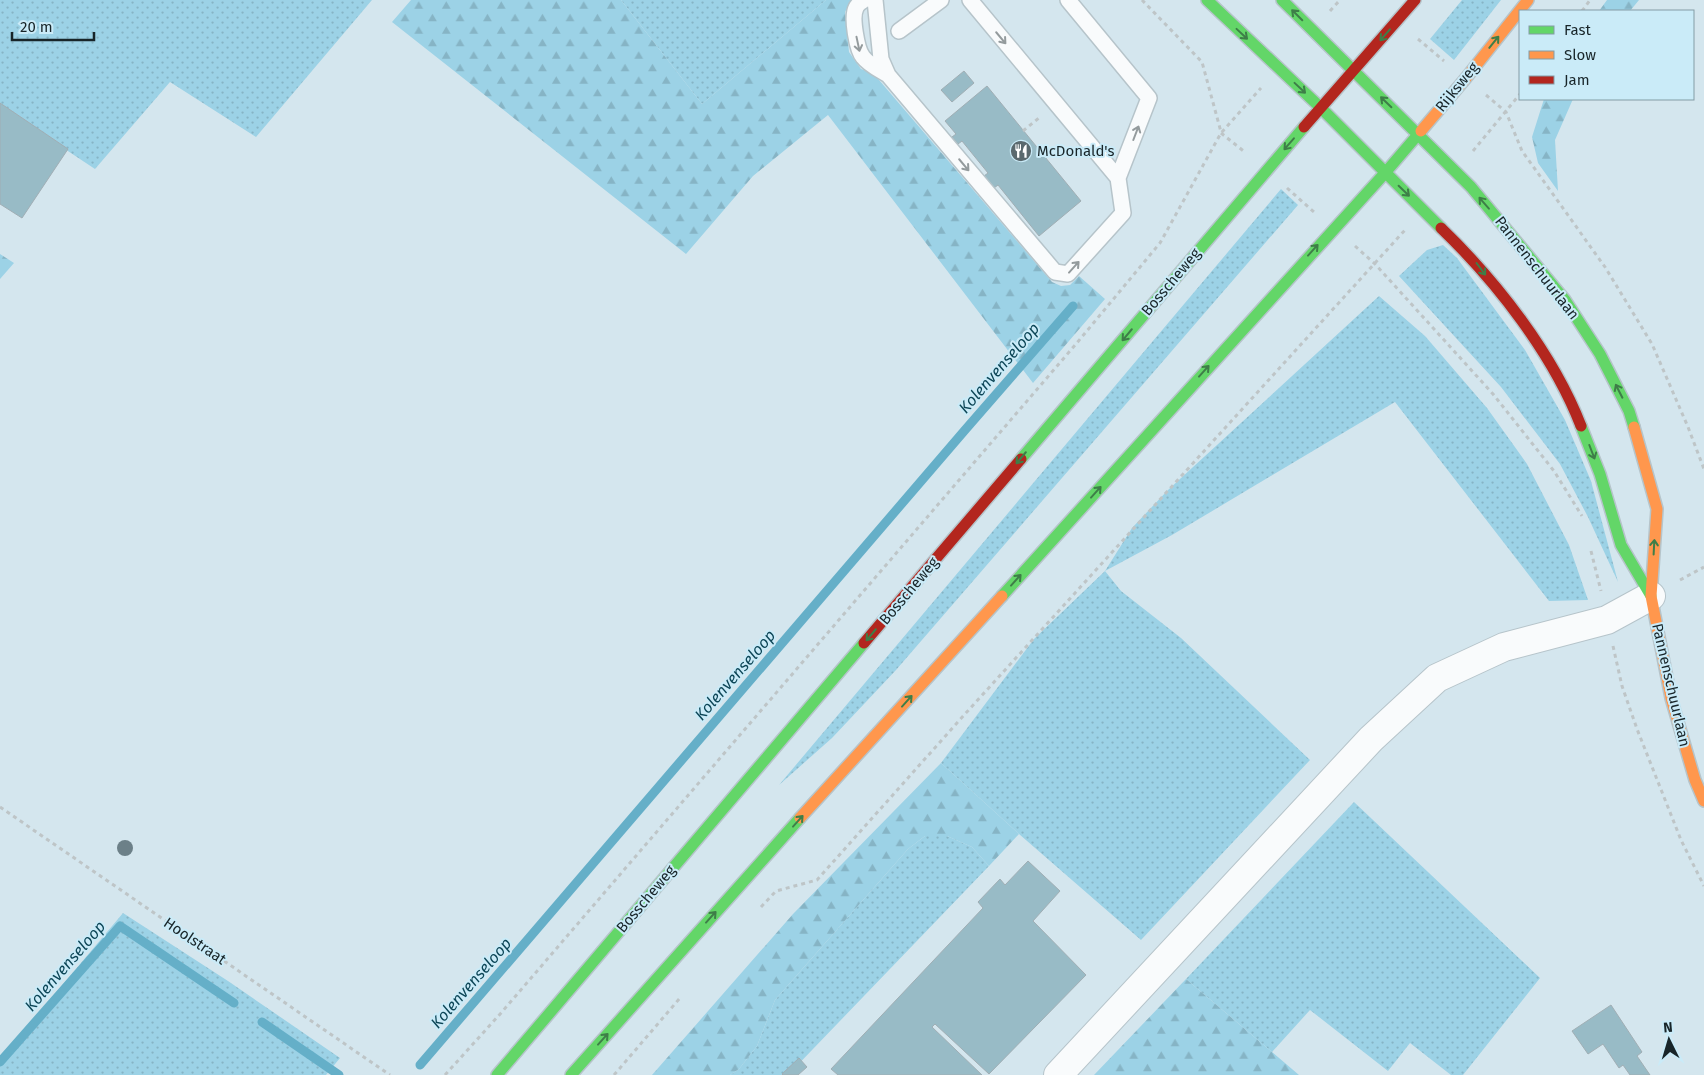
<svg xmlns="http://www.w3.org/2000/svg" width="1704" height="1075" viewBox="0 0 1704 1075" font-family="'Fira Sans',sans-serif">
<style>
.grass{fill:url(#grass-dots)}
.forest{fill:url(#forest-firs)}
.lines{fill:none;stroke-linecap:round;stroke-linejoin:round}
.stream{stroke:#65afc8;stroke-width:9}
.building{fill:#98bbc6;stroke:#a0aeb4}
.lane-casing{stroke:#b6c4ca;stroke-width:18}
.street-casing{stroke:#b6c4ca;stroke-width:30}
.fast-casing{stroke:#b6c4ca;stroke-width:14}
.slow-casing{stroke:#b6c4ca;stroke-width:14}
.jam-casing{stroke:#b6c4ca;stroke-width:14}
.path{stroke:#bec5c7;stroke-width:3;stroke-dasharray:4 4;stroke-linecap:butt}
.lane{stroke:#f9fbfc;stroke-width:15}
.street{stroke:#f9fbfc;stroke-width:28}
.fast{stroke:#63d668;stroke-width:11}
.slow{stroke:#ff974d;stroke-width:11}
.jam{stroke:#b3261e;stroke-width:11}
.tree{fill:#6c8088}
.oneway{stroke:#3e7e48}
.oneway2{stroke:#949b9d}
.labels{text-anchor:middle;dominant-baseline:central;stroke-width:4;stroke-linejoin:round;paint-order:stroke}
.street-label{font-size:15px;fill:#182529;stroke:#caebf8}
.poi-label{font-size:15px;fill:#182529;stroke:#caebf8;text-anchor:start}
.water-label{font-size:16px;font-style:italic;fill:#0d4657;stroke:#caebf8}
</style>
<defs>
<pattern id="grass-dots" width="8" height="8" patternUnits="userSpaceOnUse" patternTransform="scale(1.25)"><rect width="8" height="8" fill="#9cd2e6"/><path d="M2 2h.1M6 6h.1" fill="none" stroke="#86b4c5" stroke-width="1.8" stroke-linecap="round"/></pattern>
<pattern id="forest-firs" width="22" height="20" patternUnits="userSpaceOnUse" patternTransform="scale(1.25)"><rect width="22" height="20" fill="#9cd2e6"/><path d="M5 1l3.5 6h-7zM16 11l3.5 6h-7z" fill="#86b4c5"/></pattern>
</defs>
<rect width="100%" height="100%" fill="#d4e6ee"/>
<path class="grass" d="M0,0H372L256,137L170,82L95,169L0,106Z
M621,0H826L702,104Z
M1462,0H1501L1454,60L1430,39Z
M1281,189L1298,205L896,670L832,738L779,785Z
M1443,245L1457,258L1525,350L1565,420L1591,481L1618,582L1588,517L1560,464L1501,387L1399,276L1427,250Z
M1379,296L1425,336L1487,408L1527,464L1569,545L1588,600L1549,601L1395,402L1172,535L1105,571L1121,591L1181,638L1310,760L1141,940L1019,834L941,763L1034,639L1105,571L1132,528L1168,490Z
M1354,802L1540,978L1463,1075H1451L1410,1043L1388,1071L1310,1010L1272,1052L1186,979Z
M925,836H947L972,847L989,866L788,1075H730L739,1069L757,1046L775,1000L908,849Z
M123,913L228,981L340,1058L326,1075H0V1059Z"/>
<path class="forest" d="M411,0H621L702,104L826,0H855L848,6L845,12L849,52L861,69L873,73L1052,282L1061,286L1070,285L1079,276L1105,299L1033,383L828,115L753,176L686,254L392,22Z
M1607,0H1639L1630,11H1599Z
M1544,99H1573L1555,140L1558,191L1538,163L1532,137Z
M0,254L14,263L0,279Z
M941,763L1019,834L989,866L972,847L947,836H925L908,849L775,1000L757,1046L739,1069L730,1075H652L793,914Z
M1186,979L1299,1075H1094Z"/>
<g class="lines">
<path class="stream" d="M262,1022L339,1075
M0,1062L120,926L234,1003
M420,1065L965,430L1073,306"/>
</g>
<path class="building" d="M964,71L974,83L952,102L941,90Z
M987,86L1081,201L1039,236L998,185L994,188L984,176L988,173L962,141L958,144L952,137L956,134L945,121Z
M0,103L68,149L22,218L0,204Z
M1028,861L1060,891L1033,921L1086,975L989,1074L935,1024L932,1027L982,1075H838L831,1069L983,908L978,902L1000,879L1005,885Z
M1611,1005L1642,1052L1637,1056L1650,1075H1630L1623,1065L1619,1068L1603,1044L1588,1054L1572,1031Z
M799,1058L807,1067L798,1075H783L782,1074Z"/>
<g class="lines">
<g class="lane-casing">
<path id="lane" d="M864,0C861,2 857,5 856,8C851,17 857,50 863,57C869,65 880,70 888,75L1055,272L1068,274L1123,213L1118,178L1149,98L1068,0
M875,0L881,59L888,75
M970,0L1118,178
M899,31L941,0"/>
</g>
<g class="street-casing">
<path id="street" d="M1058,1075L1371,739L1437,678L1504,647L1607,620L1651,596"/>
</g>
<g class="fast-casing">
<path id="fast" d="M1207,0L1321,108L1441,228
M1282,0L1471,187L1565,300L1600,354L1629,411L1634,427
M1581,426L1600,474L1621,545L1651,596
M1021,459L1304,127
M1002,596L1385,173L1421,131
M497,1075L864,643
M571,1075L800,818"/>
</g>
<g class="slow-casing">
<path id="slow" d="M1421,131L1466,78L1528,0
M1634,427L1657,509L1651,596L1671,698L1695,780L1704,801
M800,818L1002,596"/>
</g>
<g class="jam-casing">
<path id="jam" d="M1304,127L1415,0
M1441,228C1497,282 1553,354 1581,426
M864,643L1021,459"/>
</g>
<path class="path" d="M1142,0L1202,62L1221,132
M1330,11L1340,0
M1582,11L1590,0
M1418,39L1444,61
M1486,95L1506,112L1522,151L1605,267L1652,344L1688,427L1704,469
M1023,131L1040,117
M1221,133L1246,153
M1473,151L1520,94
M1287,188L1314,212
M1355,246L1375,264L1493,394L1554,471L1582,516
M1591,551L1601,591
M1680,580L1704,567
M1613,646L1622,686L1637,729L1681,840L1704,886
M0,807L390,1075
M761,907L776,891L817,880L965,714L1405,230
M445,1075L501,1013L1076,344L1160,243L1221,133L1261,88
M614,1075L680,998"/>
<use href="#lane" class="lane"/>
<use href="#street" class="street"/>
<use href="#fast" class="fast"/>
<use href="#slow" class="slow"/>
<use href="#jam" class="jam"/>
</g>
<circle class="tree" cx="125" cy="848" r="8"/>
<defs><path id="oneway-shaft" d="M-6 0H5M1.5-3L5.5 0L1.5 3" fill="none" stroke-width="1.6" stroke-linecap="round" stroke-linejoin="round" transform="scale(1.25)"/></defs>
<g class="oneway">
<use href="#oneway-shaft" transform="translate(1297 15) rotate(-135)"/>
<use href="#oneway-shaft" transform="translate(1242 34) rotate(43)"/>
<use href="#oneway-shaft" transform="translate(1385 35) rotate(131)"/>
<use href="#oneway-shaft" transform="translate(1494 42) rotate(-51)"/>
<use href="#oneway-shaft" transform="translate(1300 88) rotate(43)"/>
<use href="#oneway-shaft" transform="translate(1386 102) rotate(-136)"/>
<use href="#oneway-shaft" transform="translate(1289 144) rotate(131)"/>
<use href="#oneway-shaft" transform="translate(1404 191) rotate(44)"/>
<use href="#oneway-shaft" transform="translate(1484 203) rotate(-131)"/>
<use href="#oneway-shaft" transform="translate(1313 250) rotate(-48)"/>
<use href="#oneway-shaft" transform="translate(1481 269) rotate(53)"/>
<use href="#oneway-shaft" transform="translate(1127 335) rotate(130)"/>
<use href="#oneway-shaft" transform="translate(1204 371) rotate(-48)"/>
<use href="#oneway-shaft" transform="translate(1619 391) rotate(-117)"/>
<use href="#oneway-shaft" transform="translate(1592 452) rotate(69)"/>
<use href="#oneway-shaft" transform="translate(1021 458) rotate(130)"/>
<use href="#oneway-shaft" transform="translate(1096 492) rotate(-48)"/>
<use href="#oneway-shaft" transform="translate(1654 547) rotate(-87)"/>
<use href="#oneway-shaft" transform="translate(1016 580) rotate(-48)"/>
<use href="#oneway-shaft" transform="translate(871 635) rotate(130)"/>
<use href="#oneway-shaft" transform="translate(907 701) rotate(-48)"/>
<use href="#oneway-shaft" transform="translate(798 821) rotate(-48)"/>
<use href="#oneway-shaft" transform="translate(711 917) rotate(-48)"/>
<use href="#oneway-shaft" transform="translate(603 1039) rotate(-48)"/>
</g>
<g class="oneway2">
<use href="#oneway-shaft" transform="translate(1001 38) rotate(50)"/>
<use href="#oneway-shaft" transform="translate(858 44) rotate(78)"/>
<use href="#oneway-shaft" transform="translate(1136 133) rotate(-69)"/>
<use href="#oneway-shaft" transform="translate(964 165) rotate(50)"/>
<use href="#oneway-shaft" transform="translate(1074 267) rotate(-48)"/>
</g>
<defs>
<g id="restaurant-disc" transform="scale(1.125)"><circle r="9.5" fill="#5a696e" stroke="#caebf8"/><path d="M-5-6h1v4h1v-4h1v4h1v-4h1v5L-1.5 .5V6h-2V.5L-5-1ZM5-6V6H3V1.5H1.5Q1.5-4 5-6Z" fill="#fff"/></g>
</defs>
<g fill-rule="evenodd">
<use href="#restaurant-disc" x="1021" y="151"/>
</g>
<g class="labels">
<g class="street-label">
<text transform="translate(1457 87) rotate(-51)">Rijksweg</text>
<text transform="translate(1537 268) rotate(52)">Pannenschuurlaan</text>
<text transform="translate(1171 282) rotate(-50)">Bosscheweg</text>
<text transform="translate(909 591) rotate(-50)">Bosscheweg</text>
<text transform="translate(1671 685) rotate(77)">Pannenschuurlaan</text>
<text transform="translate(646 899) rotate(-50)">Bosscheweg</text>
<text transform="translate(195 941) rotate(34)">Hoolstraat</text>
</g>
<g class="poi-label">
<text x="1037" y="151">McDonald's</text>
</g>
<g class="water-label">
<text transform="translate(999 368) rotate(-49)">Kolenvenseloop</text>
<text transform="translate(735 675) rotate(-49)">Kolenvenseloop</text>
<text transform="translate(65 966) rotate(-49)">Kolenvenseloop</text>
<text transform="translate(471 983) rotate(-49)">Kolenvenseloop</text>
</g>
</g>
<rect x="1519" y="10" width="175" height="90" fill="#caebf8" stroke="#839ca5"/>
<rect x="1529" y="26" width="25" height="8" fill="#63d668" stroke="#839ca5"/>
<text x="1564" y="35" font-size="15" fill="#182529">Fast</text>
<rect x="1529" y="51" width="25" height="8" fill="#ff974d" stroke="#839ca5"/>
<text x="1564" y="60" font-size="15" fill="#182529">Slow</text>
<rect x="1529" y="76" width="25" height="8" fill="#b3261e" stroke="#839ca5"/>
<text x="1564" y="85" font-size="15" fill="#182529">Jam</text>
<g transform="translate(1669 1040) rotate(355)" stroke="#caebf8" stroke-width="4" paint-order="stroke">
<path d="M0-4L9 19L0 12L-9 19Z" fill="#182529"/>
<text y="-8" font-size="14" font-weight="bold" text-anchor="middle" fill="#182529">N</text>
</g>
<path d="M12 32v8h82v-8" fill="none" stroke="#182529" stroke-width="2.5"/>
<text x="20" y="32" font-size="15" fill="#182529" stroke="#caebf8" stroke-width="4" paint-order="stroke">20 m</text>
</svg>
